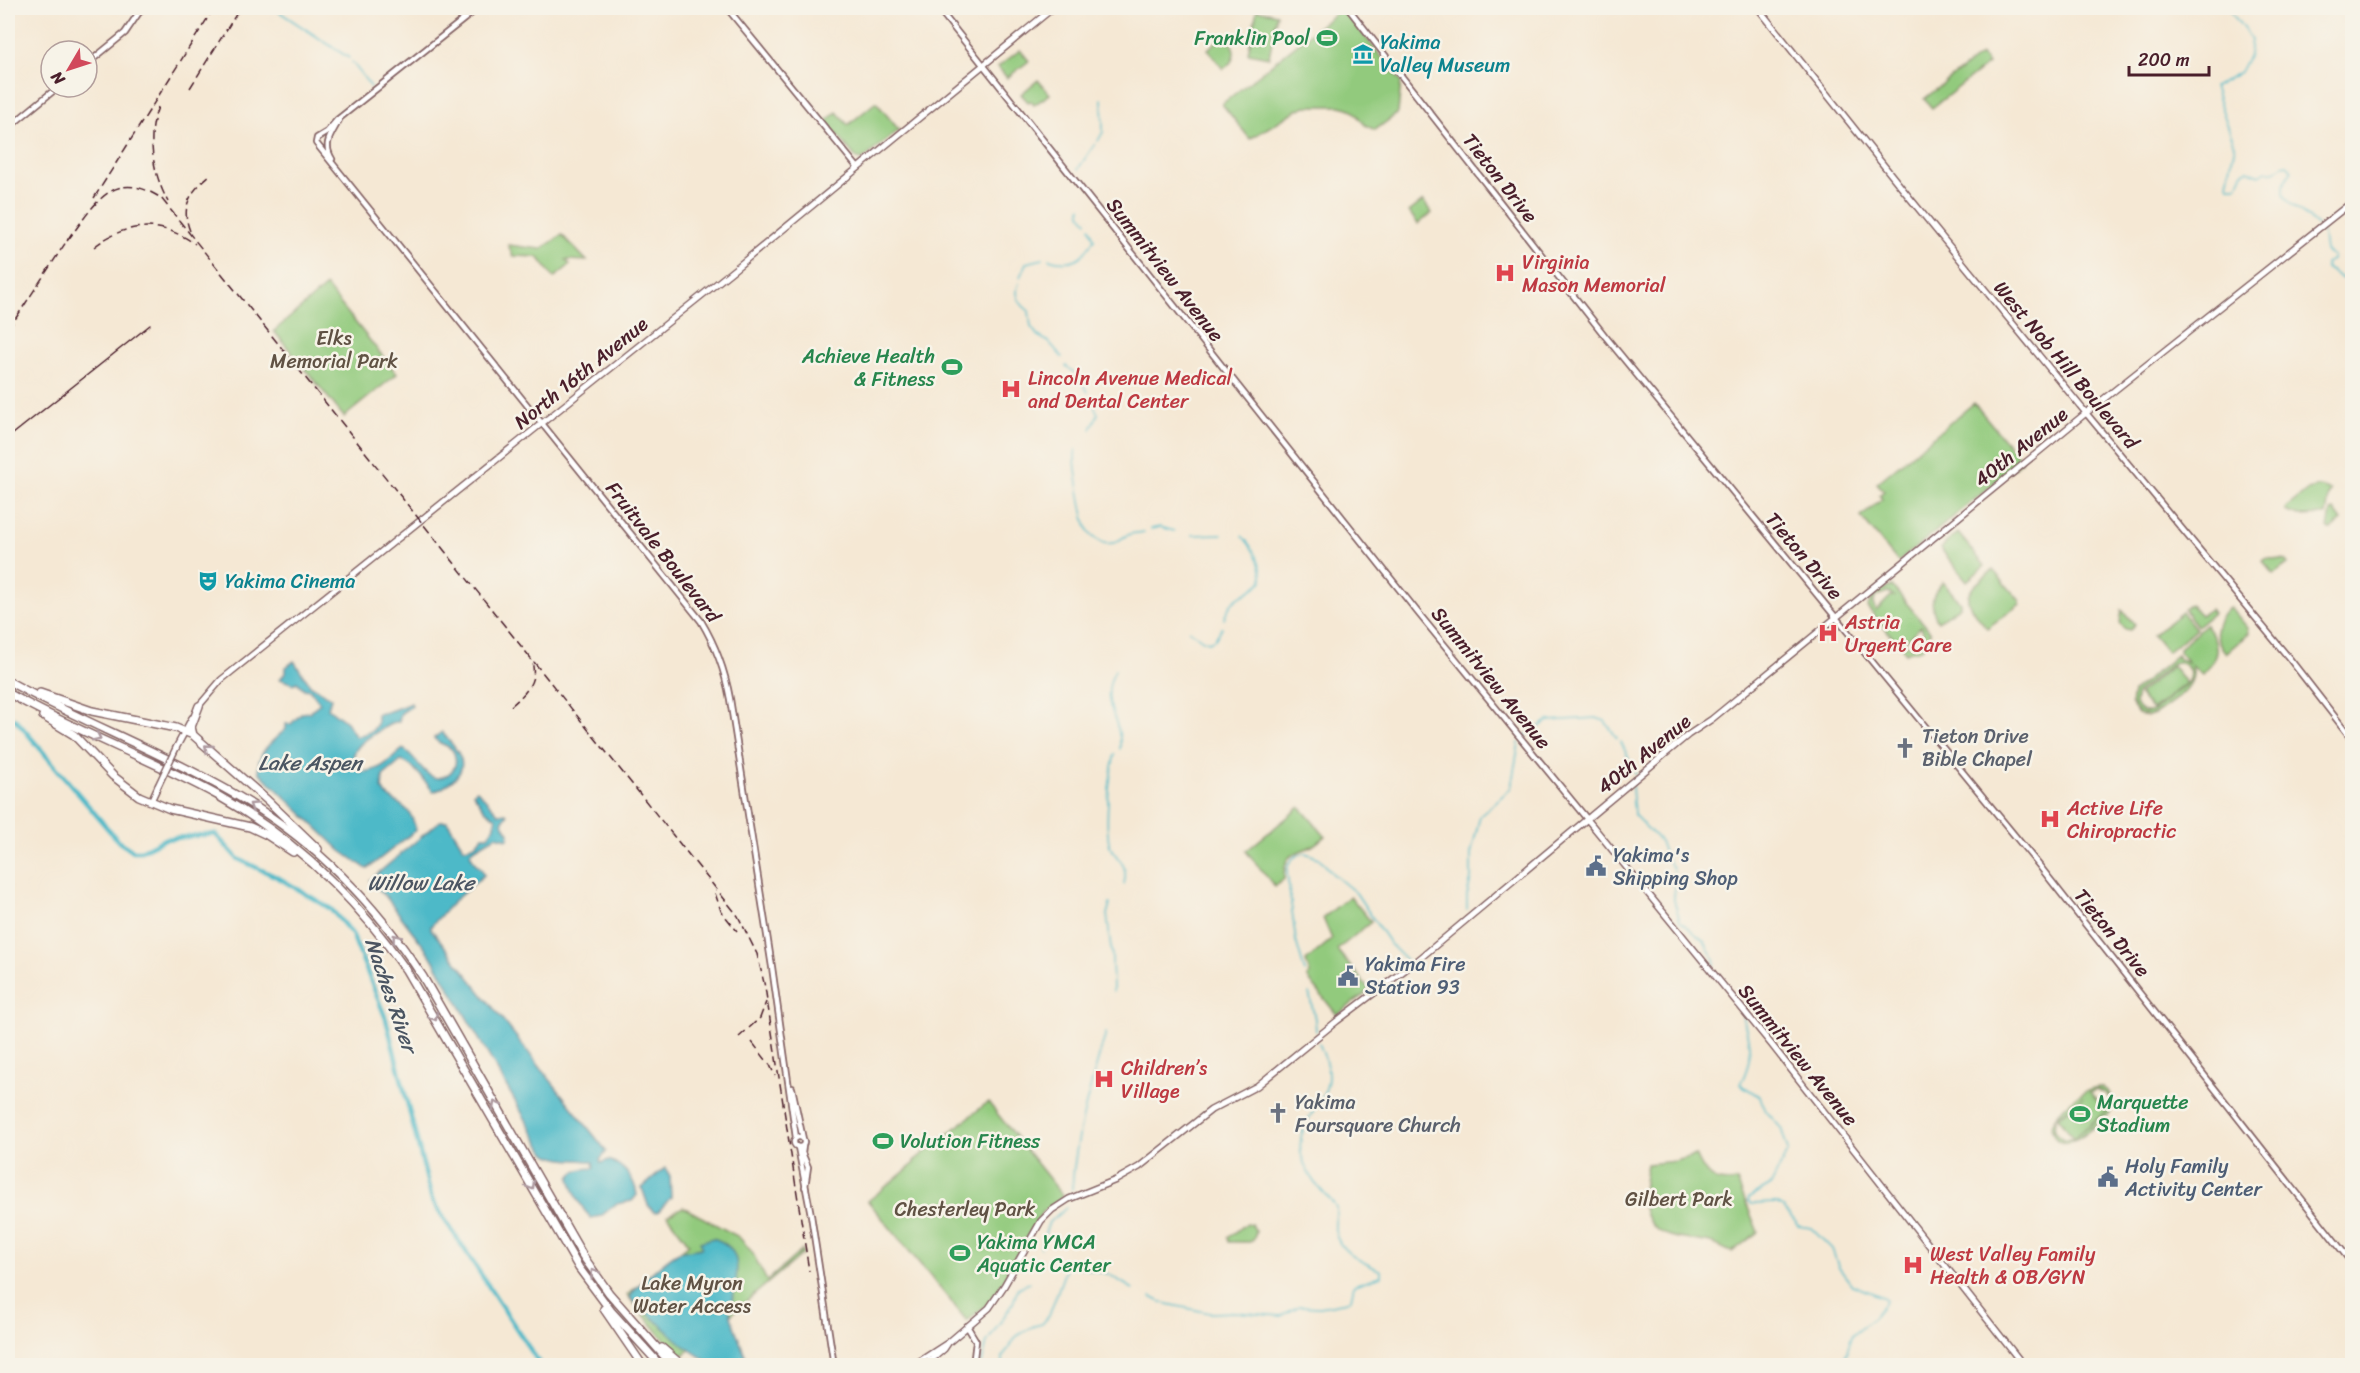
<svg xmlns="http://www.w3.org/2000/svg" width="2360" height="1373" viewBox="0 0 2360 1373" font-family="Sriracha,sans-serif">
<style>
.green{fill:#92ca7d;stroke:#6e7454;stroke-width:1.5;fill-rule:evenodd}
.water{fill:#4db9c8;stroke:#4c6c7a;stroke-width:1.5}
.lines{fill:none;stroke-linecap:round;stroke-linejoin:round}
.stream{stroke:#4db9c8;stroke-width:1.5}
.river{stroke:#4db9c8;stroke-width:4.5}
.secondary-casing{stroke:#866566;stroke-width:8}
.primary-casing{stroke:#866566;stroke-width:8}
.highway-casing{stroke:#866566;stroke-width:10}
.secondary{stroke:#fff;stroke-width:4.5}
.primary{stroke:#fff;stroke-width:5}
.highway{stroke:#fff;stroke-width:7}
.tram{stroke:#4a1f2b;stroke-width:1.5}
.rail{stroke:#4a1f2b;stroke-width:1.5;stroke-dasharray:9 4.5;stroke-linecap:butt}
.primary-bridge-casing{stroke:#866566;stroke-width:8;stroke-linecap:butt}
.primary-bridge{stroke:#fff;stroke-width:5}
.oneway{stroke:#ae9aa0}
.labels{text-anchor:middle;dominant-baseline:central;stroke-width:5;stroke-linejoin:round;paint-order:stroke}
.leisure-label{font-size:20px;fill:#27864d;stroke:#f7f3e8;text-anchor:start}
.culture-label{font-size:20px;fill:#0d838f;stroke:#f7f3e8;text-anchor:start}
.street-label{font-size:20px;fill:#4a1f2b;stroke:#f7f3e8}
.health-label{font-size:20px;fill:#be3a42;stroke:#f7f3e8;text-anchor:start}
.park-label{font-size:20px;fill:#605244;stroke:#f7f3e8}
.worship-label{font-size:20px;fill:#5b616d;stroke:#f7f3e8;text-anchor:start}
.service-label{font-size:20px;fill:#4e5e75;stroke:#f7f3e8;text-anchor:start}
.water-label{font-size:21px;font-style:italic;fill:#4b5562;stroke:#f7f3e8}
</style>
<rect width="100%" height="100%" fill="#f7f3e8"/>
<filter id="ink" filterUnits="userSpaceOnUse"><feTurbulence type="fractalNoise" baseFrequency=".0167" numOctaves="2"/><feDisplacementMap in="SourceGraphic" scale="12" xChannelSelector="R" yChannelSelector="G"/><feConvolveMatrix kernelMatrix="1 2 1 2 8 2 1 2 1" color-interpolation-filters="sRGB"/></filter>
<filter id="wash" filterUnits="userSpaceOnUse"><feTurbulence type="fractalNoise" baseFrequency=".008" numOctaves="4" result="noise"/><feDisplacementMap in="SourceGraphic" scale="24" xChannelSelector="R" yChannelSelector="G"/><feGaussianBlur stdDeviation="1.35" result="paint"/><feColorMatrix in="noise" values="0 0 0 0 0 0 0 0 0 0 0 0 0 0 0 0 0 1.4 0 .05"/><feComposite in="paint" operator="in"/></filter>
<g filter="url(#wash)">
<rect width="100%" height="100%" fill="#f5e8d4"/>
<path class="green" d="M1342,8L1401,81L1398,113L1375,130L1365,125L1354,112L1348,108L1340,106H1306L1297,110L1250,139L1222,104Z
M1257,10L1277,14L1269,57L1248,53Z
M1224,35C1237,46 1238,60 1223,69L1208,49Z
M1020,50L1029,61L1007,78L998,67Z
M1981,55L1988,64L1932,108L1924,99Z
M1038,80L1050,94L1034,105L1031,101L1028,102L1021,94Z
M876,102L899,130L862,160L857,159L826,121L837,112L848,125Z
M1423,201L1432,213L1418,224L1409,212Z
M562,235L587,261L566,260L570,265L554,278L538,257L513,256L508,245L541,249Z
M326,286L397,374L344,417L274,331Z
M1974,403L2022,461L1898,562L1861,517L1882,499L1879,495L1884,491L1877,483Z
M2319,487L2330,490L2326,515L2299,516L2285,511L2286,508L2308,490Z
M2334,510L2342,521L2330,530L2328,528L2331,511Z
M1958,533L1985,566L1967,581L1940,548Z
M2267,558L2287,561L2288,564L2274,574L2263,561Z
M1993,570L2020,601V604L1987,628C1960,596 1961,596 1993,570Z
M1943,582L1960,602V606L1938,621C1929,607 1931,593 1943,582Z
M1892,586L1931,632C1927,637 1927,645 1920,649C1915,652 1911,650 1906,653L1867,607C1880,585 1870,596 1892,586ZM1888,592L1894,596H1891L1876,611L1873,604L1876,596ZM1921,626L1924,634L1920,644L1913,647L1903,643Z
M2190,604L2201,615L2210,609L2213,613L2197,626L2184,609Z
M2230,607L2248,628L2249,633L2226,653C2211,635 2214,622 2230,607Z
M2122,610L2135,625L2130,630L2125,629L2120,623Z
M2182,612L2196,629L2167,652L2153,635Z
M2205,624C2221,644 2220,657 2202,675L2191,665C2201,686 2170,703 2155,714L2148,716L2138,714L2131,704L2133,692L2177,655L2179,659L2188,662L2179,652V648ZM2178,662C2189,665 2193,673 2187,683L2153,711C2144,714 2138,711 2135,703L2137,693L2172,664Z
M2172,666L2186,683L2152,710L2139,694Z
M1300,807L1325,836C1320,840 1314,846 1308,848C1289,855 1284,857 1284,879L1275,887L1246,851Z
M1350,896L1371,922L1337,950L1370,990L1337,1015L1307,977L1310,974L1306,961L1332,939L1323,918Z
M2101,1087C2113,1092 2116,1103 2109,1114C2096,1124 2058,1164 2051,1127C2052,1113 2087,1085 2101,1087ZM2097,1089L2107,1094C2111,1100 2111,1106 2107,1111L2075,1137L2106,1111L2090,1092ZM2084,1097L2058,1118L2074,1138C2066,1142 2058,1138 2054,1130L2055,1119Z
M988,1102L1063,1196L1043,1212L1032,1228L998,1291L986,1305L967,1321L868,1201L915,1163L914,1161Z
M1696,1155C1705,1176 1713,1185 1737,1181L1758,1232L1732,1252C1725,1250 1718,1245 1710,1243C1700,1241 1689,1240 1678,1238C1636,1230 1641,1197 1647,1164L1676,1161Z
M683,1207L739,1237L752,1252L767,1281L802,1250L803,1253L680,1358L627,1295L689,1244L667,1215Z
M1247,1223L1251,1224L1256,1231L1254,1239L1250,1242H1229L1228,1238Z"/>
<path class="water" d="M294,661L310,685L331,698L328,708L346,722L356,737L372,731L377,724V714C389,713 399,707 411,703L412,706L401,713L399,722H394C378,732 337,750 360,772C382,771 387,762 403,749C417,755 427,788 447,775C450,773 454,769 455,765C456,761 455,755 453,751C448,744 439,745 434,738L442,732C454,747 473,763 453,780C446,785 441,791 433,791C424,781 414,764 401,761L383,776L382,789C396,809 408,798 416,830L367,869L341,851L259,772C255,753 273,741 286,729V724H291L302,713L309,712L320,703L310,690L304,689L297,682L293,684L280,679L286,672V667Z
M477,790L499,814L506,813L507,815L502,822L509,833L508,839L496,836L472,850L470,853C473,860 475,865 481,868L484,875L455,900L431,926V929L604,1148L606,1152L600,1160L601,1163L609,1160C624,1166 635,1179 637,1195L632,1201L616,1204L601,1216L591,1218C580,1207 574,1193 570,1178C575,1168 585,1169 594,1168L593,1162C577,1158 557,1163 544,1151L431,956L387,898L370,880L440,821H447L463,847L467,848L476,844L483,836H488L495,826L496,818L485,810L473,793Z
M665,1168L670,1176L671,1197L658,1212H654L648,1205L642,1188Z
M713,1238C741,1247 739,1268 734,1293C733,1299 730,1305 730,1311C730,1318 746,1357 749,1365H713L687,1348L630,1298C632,1288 668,1258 677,1253C684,1250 694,1250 701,1248L702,1246L700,1242Z"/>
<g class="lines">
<path class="stream" d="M2228,8L2251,39L2249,55L2240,72L2214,87L2235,146L2227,183L2229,186H2237L2243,172L2248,170L2260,175L2266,171H2275L2283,165L2287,164L2292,171C2268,200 2302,209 2317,226
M278,11L349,58
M352,62L371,87
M1098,141L1103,132L1102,99
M1078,169L1095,144
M1081,207V213L1087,222
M2320,230L2323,234L2325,251L2333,256L2332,260L2325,263L2326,268L2352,285
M1049,259C1072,266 1083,259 1094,239L1090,227
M1020,277L1026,263L1043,259
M1019,283C1014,295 1019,304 1029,311L1031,327L1038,336L1049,342L1062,357
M1066,366L1075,373L1088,392
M1091,399L1098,414L1091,429
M1076,449C1072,460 1084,522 1089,532C1092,537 1099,541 1104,543C1117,546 1120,537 1130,534C1134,533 1139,533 1144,532
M1151,529L1160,527L1174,531
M1192,535L1222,534
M1224,619C1232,593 1247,598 1262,581C1264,568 1252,545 1242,536
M1189,630L1203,640L1209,642L1215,639L1222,628
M1115,670C1097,706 1123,718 1120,749
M1525,736L1548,721L1596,718L1605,721L1617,738
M1621,742L1636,774
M1115,754C1109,776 1105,820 1109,842C1113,860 1130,860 1124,884
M1632,786L1634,815L1660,841L1665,856L1673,868
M1674,872V900L1680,921L1704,941L1714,959L1715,965
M1110,904L1107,914L1112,957L1113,991
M1467,910V896L1471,879V854L1480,816L1511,788L1519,743
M1305,972L1296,941L1287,873C1287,862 1294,855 1305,853L1319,858L1333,874L1356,893L1390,944L1407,961
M1309,993L1315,1019L1316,1031
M1743,1017C1750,1044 1754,1059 1740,1084L1760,1097L1766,1111L1781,1128L1788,1150L1771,1185L1749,1198L1748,1201L1751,1204L1776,1203L1782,1206L1799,1226L1811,1228L1832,1249L1839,1268L1852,1285L1885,1298L1886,1301L1872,1319L1853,1334L1845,1357L1851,1366
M1072,1189C1075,1137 1091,1083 1106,1033
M1040,1248L1049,1222L1066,1208
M1151,1297L1163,1303L1210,1313L1236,1312L1281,1316L1299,1306L1320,1307L1347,1302L1351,1299L1354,1285L1381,1276V1271C1364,1262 1340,1255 1335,1231C1334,1223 1337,1215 1336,1207C1332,1200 1326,1196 1321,1190C1311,1180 1304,1166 1301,1153C1295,1119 1329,1104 1328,1075C1328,1064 1323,1053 1319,1043
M981,1366L987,1342L1013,1303L1018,1288L1029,1283
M1003,1366V1356L1017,1336L1034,1326L1042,1324L1049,1316L1066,1268L1069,1265L1108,1274L1133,1289"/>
<path class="river" d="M8,717L16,720L119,842L133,851H141L165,839L215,834L238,859L279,878L331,909L352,934L386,1019L432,1200L541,1366"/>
</g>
</g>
<g filter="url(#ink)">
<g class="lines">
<g class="secondary-casing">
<path id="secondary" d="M478,8L337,120L327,132L317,138L316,143L701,621C716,646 725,671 730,699L772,967L796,1138
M727,8L858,168
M938,8L1419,614L1587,819
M1348,8L1605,336L2038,864L2352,1263
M87,64L125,33L142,8
M8,128L58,87
M332,159C322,143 332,134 339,120
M2086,413L2289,658L2352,739
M792,1088L803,1139
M794 1142a5 5 0 1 1 10 0a5 5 0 1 1-10 0Z
M803,1146L802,1153L808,1167L805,1187
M798,1147L811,1215L834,1366
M967,1326L976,1341L973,1366"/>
</g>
<g class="primary-casing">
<path id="primary" d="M1758,8L1909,197L2086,413
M198,707L221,680L736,268L1053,8
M176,748L192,718
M151,801L158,786
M1587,819L1771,1044L2024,1366
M912,1366L949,1342L989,1308L1004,1286L1041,1221L1052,1210L1069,1199L1116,1180L1139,1167L1211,1110L1257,1086L1337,1021L1418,960L1688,735L1712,719L2086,413L2352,202
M924,1366L944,1349L948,1343"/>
</g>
<g class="highway-casing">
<path id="highway" d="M8,681C82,722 162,752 236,795C313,839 375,903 423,977L583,1256L609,1293L673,1366
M8,693C75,731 149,758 217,795C294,838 356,898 406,970L579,1268L611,1311L661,1366
M40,693L92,711L176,728L193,735L267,800L318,849
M43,716L74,735L113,776L139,796L170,809L250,827L267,835L293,852
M193,735L191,727L199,706
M604,1309L643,1366
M662,1348L683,1366"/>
</g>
<use href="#secondary" class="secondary"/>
<use href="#primary" class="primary"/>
<use href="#highway" class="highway"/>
<path class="tram" d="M8,438L150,325"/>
<path class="rail" d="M190,88L240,8
M158,107C146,138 153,173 168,202
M94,198L214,8
M190,231C180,206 191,191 210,175
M67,241C94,207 111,166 161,198L738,916L757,954L765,987L809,1271
M94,247C125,222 162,220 195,244
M8,330L72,233
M511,706C526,693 539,680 531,659
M715,893L721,911L737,931
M739,1037L760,1018L766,1002
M752,1042L770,1065L775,1076"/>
<g class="primary-bridge-casing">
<path id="primary-bridge" d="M158,786L176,748"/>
</g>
<use href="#primary-bridge" class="primary-bridge"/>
</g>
<defs><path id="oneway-chevron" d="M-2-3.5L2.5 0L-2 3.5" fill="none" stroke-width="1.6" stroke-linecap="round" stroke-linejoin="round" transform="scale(1.5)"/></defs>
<g class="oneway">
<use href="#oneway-chevron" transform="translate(97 737) rotate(26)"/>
<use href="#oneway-chevron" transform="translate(208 748) rotate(-139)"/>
<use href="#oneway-chevron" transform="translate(253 806) rotate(-147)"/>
<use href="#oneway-chevron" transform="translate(396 938) rotate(-127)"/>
<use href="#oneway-chevron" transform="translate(434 1017) rotate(59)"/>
<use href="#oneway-chevron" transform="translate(496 1105) rotate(-119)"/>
<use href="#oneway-chevron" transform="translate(531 1186) rotate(60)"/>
<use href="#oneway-chevron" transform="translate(594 1273) rotate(-125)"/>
</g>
</g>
<defs>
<g id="stadium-bare" transform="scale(1.62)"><path d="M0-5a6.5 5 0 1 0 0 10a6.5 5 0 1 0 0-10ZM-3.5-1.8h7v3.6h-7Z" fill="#2e9e5b" stroke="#f7f3e8" stroke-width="2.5" paint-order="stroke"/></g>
<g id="museum-bare" transform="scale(1.62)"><path d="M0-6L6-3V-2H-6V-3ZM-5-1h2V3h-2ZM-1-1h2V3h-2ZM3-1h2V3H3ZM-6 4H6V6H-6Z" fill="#0f9aa8" stroke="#f7f3e8" stroke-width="2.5" paint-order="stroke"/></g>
<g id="hospital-bare" transform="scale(1.62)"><path d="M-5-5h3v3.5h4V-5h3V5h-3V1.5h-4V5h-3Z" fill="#e0444e" stroke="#f7f3e8" stroke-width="2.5" paint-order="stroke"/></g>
<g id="theatre-bare" transform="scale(1.62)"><path d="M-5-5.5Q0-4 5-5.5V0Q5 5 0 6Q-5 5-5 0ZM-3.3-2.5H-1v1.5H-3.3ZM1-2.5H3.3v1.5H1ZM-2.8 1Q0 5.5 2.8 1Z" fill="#0f9aa8" stroke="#f7f3e8" stroke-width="2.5" paint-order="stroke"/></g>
<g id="church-bare" transform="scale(1.62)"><path d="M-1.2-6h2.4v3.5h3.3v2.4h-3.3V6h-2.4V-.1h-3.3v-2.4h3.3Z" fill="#6b7280" stroke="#f7f3e8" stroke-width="2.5" paint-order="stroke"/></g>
<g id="civic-bare" transform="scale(1.62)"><path d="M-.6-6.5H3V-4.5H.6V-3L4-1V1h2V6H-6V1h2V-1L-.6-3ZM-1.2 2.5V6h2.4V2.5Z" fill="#5c6f8a" stroke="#f7f3e8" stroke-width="2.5" paint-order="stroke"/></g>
</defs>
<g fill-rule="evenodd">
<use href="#stadium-bare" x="1327" y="38"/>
<use href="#museum-bare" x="1363" y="54"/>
<use href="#hospital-bare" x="1505" y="273"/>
<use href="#stadium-bare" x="952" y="367"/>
<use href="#hospital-bare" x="1011" y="389"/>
<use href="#theatre-bare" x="208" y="581"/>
<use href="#hospital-bare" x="1828" y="633"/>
<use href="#church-bare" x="1905" y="748"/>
<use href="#hospital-bare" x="2050" y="819"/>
<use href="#civic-bare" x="1596" y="866"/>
<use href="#civic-bare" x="1348" y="976"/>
<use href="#hospital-bare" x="1104" y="1079"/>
<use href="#church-bare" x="1278" y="1113"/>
<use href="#stadium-bare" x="2080" y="1114"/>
<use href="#stadium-bare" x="883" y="1141"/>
<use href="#civic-bare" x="2108" y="1177"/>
<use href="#stadium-bare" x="960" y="1253"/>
<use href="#hospital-bare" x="1913" y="1265"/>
</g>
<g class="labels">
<g class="leisure-label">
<text x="1310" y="38" text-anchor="end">Franklin Pool</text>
<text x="935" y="356" text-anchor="end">Achieve Health<tspan x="935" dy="23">&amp; Fitness</tspan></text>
<text x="2097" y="1102">Marquette<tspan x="2097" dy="23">Stadium</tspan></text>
<text x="900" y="1141">Volution Fitness</text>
<text x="977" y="1242">Yakima YMCA<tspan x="977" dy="23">Aquatic Center</tspan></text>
</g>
<g class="culture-label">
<text x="1380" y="42">Yakima<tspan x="1380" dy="23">Valley Museum</tspan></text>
<text x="225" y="581">Yakima Cinema</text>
</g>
<g class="street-label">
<text transform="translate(1500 178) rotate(52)">Tieton Drive</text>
<text transform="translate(1165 270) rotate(52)">Summitview Avenue</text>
<text transform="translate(2066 365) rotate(50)">West Nob Hill Boulevard</text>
<text transform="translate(581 373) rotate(-39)">North 16th Avenue</text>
<text transform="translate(2021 447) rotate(-39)">40th Avenue</text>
<text transform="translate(663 552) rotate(52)">Fruitvale Boulevard</text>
<text transform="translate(1804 556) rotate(50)">Tieton Drive</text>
<text transform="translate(1491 678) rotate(51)">Summitview Avenue</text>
<text transform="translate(1644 754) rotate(-39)">40th Avenue</text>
<text transform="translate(2112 933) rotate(51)">Tieton Drive</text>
<text transform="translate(1798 1055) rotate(51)">Summitview Avenue</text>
</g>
<g class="health-label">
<text x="1522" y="262">Virginia<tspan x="1522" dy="23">Mason Memorial</tspan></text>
<text x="1028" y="378">Lincoln Avenue Medical<tspan x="1028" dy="23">and Dental Center</tspan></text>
<text x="1845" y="622">Astria<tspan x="1845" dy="23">Urgent Care</tspan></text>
<text x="2067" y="808">Active Life<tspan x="2067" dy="23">Chiropractic</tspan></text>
<text x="1121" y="1068">Children’s<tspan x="1121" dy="23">Village</tspan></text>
<text x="1930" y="1254">West Valley Family<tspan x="1930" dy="23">Health &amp; OB/GYN</tspan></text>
</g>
<g class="park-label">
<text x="334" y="338">Elks<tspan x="334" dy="23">Memorial Park</tspan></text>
<text x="1679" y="1199">Gilbert Park</text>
<text x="965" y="1209">Chesterley Park</text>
<text x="692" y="1283">Lake Myron<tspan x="692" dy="23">Water Access</tspan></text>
</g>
<g class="worship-label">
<text x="1922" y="736">Tieton Drive<tspan x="1922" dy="23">Bible Chapel</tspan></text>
<text x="1295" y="1102">Yakima<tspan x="1295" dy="23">Foursquare Church</tspan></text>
</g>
<g class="service-label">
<text x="1613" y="855">Yakima's<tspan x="1613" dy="23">Shipping Shop</tspan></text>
<text x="1365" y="964">Yakima Fire<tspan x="1365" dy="23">Station 93</tspan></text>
<text x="2125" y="1166">Holy Family<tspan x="2125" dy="23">Activity Center</tspan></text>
</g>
<g class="water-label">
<text x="310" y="763">Lake Aspen</text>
<text x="421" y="883">Willow Lake</text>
<text transform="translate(391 995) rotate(71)">Naches River</text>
</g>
</g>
<rect width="2360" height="1373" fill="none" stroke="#f7f3e8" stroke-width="30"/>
<g transform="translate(69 69) rotate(231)"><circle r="28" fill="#f7f3e8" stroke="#b29e9c" stroke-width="1.5"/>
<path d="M0-4.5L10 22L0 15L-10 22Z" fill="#d1495b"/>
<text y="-9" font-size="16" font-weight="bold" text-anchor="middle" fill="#4a1f2b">N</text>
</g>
<path d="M2129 66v9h80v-9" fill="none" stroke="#4a1f2b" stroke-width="3"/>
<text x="2138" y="66" font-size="18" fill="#4a1f2b" stroke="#f7f3e8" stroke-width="4.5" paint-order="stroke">200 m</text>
</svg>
